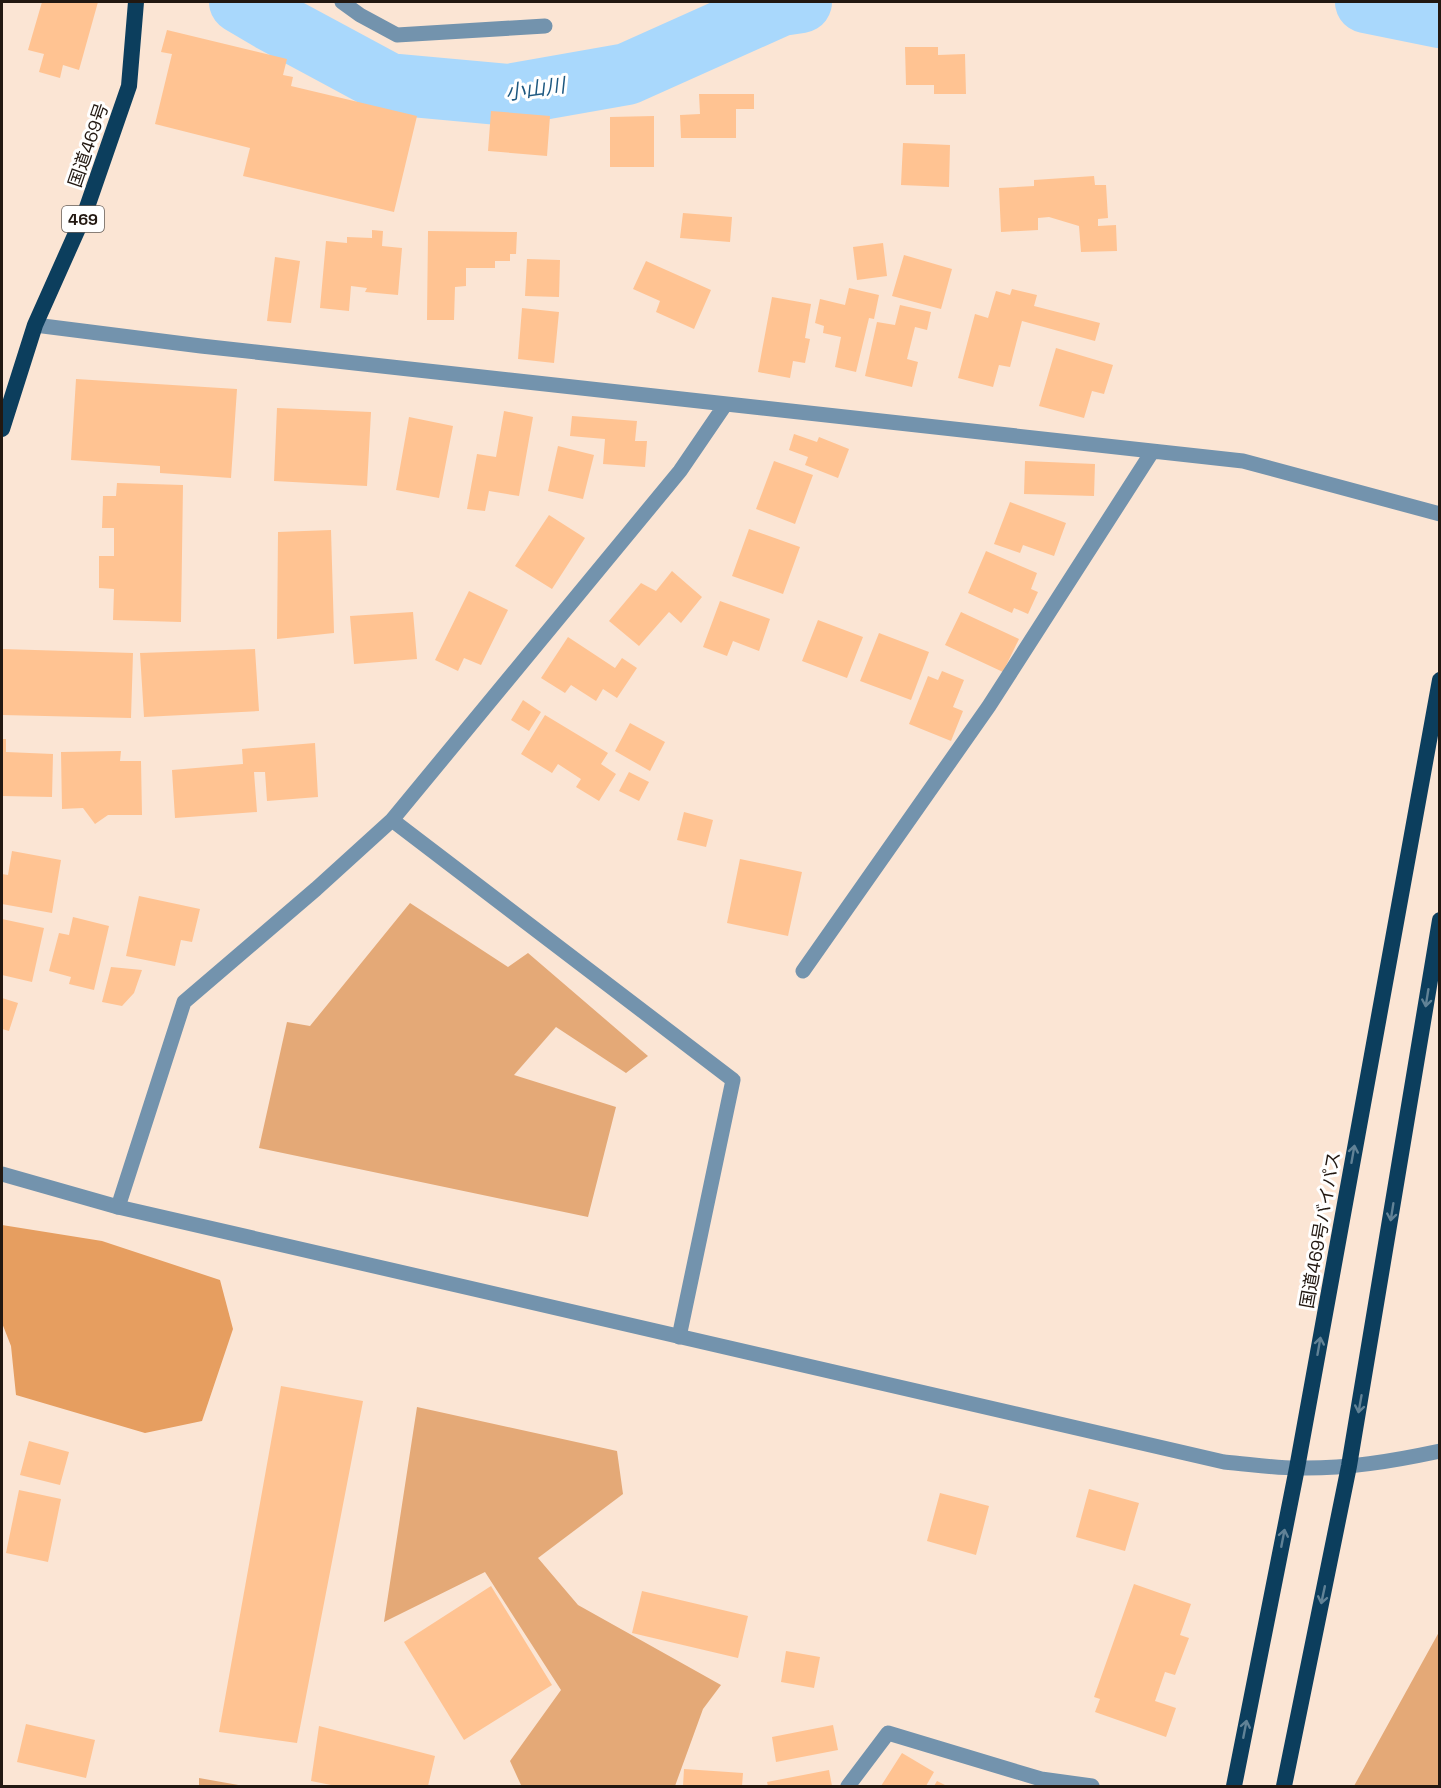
<svg xmlns="http://www.w3.org/2000/svg" width="1441" height="1788" viewBox="0 0 1441 1788" font-family="'Space Grotesk','Noto Sans JP',sans-serif">
<style>
.green{fill:#e4a977}
.forest{fill:#e69e60}
.lines{fill:none;stroke-linecap:round;stroke-linejoin:round}
.river{stroke:#a9d8fc;stroke-width:62}
.building{fill:#ffc392}
.minor{stroke:#7393ad;stroke-width:15}
.tertiary{stroke:#7393ad;stroke-width:15}
.trunk{stroke:#0c3e5d;stroke-width:16}
.oneway{stroke:#618296}
.labels{text-anchor:middle;dominant-baseline:central;stroke-width:6;stroke-linejoin:round;paint-order:stroke}
.shield{fill:#fff;stroke:#645d58;stroke-width:1.5}
.shield-label{font-size:16px;font-weight:bold;fill:#221811}
.street-label{font-size:18px;fill:#221811;stroke:#fff}
.water-label{font-size:20px;font-style:italic;fill:#1d5880;stroke:#fff}
</style>
<rect width="100%" height="100%" fill="#fbe5d4"/>
<path class="green" d="M410,903L508,967L528,953L648,1056L626,1073L556,1027L514,1075L616,1107L588,1217L259,1148L287,1022L310,1026Z
M417,1407L617,1451L623,1494L538,1558L578,1605L721,1685L703,1709L675,1786H520L521,1785L510,1761L561,1690L485,1572L384,1622Z
M1439,1632V1786H1354Z
M199,1778L244,1786H199Z"/>
<path class="forest" d="M2,1225L102,1241L220,1280L233,1329L202,1421L145,1433L16,1395L11,1346L2,1323Z"/>
<g class="lines">
<path class="river" d="M240,2L272,21L389,84L508,95L627,74L781,5L801,2
M1366,2L1440,17"/>
</g>
<path class="building" d="M42,2H98L79,70L63,65L60,78L39,72L44,54L28,50Z
M167,30L287,59L283,75L293,77L291,86L417,116L394,212L243,176L250,148L155,124L172,54L161,52Z
M905,47H938V55L965,54L966,94H934V85H906Z
M699,94H754V109H736V138H681L680,115L700,114Z
M491,111L550,116L547,156L488,151Z
M654,116V167H610V117Z
M903,143L950,145L949,187L901,185Z
M1094,176L1095,185H1106L1108,218L1098,219V226L1116,225L1117,251L1081,252L1079,226L1049,217L1038,218V230L1001,232L999,188L1034,186V180Z
M683,213L732,217L730,242L680,238Z
M372,230L383,231L382,246L402,248L398,295L365,292L367,288L351,286L349,311L320,308L326,241L347,243V237L372,238Z
M428,231L517,232L516,254H510V261H495V268H466V286L455,287L454,320H427Z
M883,243L887,276L857,280L853,247Z
M904,255L952,269L941,309L892,296Z
M275,257L300,261L291,323L267,321Z
M527,259L560,260L559,297L525,296Z
M646,261L711,290L694,329L656,312L660,301L633,289Z
M849,288L879,295L874,319L869,318L856,372L835,367L841,337L823,333L824,326L815,323L820,299L845,305Z
M1012,289L1037,295L1034,306L1100,323L1095,341L1022,321L1010,367L999,365L993,387L958,378L975,314L988,318L996,291L1010,295Z
M772,297L811,304L805,338L810,339L805,363L793,361L790,378L758,372Z
M900,305L931,312L927,330L915,327L907,359L918,362L912,387L865,376L877,322L895,325Z
M522,308L559,312L554,363L518,359Z
M1056,348L1113,365L1104,394L1092,391L1084,418L1039,406Z
M76,379L237,389L231,478L160,473V466L71,460Z
M277,408L371,412L367,486L274,481Z
M504,411L533,417L519,496L489,491L485,511L467,509L477,454L496,457Z
M572,416L637,421L635,441H647L645,467L603,464L605,439L570,436Z
M409,417L453,426L439,498L396,490Z
M794,434L817,442L819,437L849,449L838,478L805,465L808,457L789,450Z
M558,446L594,455L583,499L548,491Z
M774,461L813,475L795,524L756,509Z
M1025,461L1095,464L1094,496L1024,494Z
M117,483L183,485L181,622L113,620L114,589L99,588V556H114V528H102L103,496H116Z
M1010,502L1066,523L1054,556L1023,545L1020,553L994,544Z
M549,515L585,538L552,589L515,566Z
M749,529L800,547L783,594L732,576Z
M331,530L334,633L277,639L278,532Z
M986,551L1037,573L1031,589L1038,592L1028,614L1014,608L1012,613L968,593Z
M672,571L702,597L681,623L669,612L639,646L609,621L641,583L656,591Z
M469,591L508,610L481,665L464,658L458,671L435,660Z
M720,601L770,619L759,651L733,641L727,656L703,647Z
M413,612L417,659L354,664L350,616Z
M961,612L1019,639L1003,672L945,645Z
M818,620L863,637L847,678L802,661Z
M879,633L929,652L911,700L860,681Z
M568,637L615,668L622,658L637,668L617,698L603,689L596,701L571,685L565,693L541,678Z
M2,649L133,653L131,718L2,715Z
M255,649L259,711L144,717L140,653Z
M942,671L964,680L953,707L963,711L951,741L909,724L928,676L938,680Z
M523,700L541,712L529,731L511,720Z
M545,715L608,753L601,764L616,774L599,801L576,787L581,779L558,764L552,773L521,754Z
M630,723L665,742L650,771L615,751Z
M2,739H6V752L53,754L52,797L2,796Z
M315,743L318,797L267,801L265,772H254L257,812L175,818L172,770L243,764L242,749Z
M121,751L120,761H141L142,815H108L95,824L83,808L62,809L61,752Z
M629,772L649,782L639,801L619,791Z
M684,812L713,820L706,847L677,840Z
M12,851L61,860L52,913L2,904V874L8,875Z
M740,859L802,872L788,936L727,923Z
M139,896L200,909L192,942L181,940L175,966L126,956Z
M73,917L109,926L94,990L69,984L71,977L49,971L59,933L69,935Z
M2,919L44,928L32,982L2,975Z
M111,967L142,970L134,993L122,1006L102,1002Z
M2,998L18,1003L9,1031L2,1029Z
M281,1386L363,1401L297,1743L219,1732Z
M29,1441L69,1452L60,1485L20,1475Z
M1089,1489L1139,1503L1125,1551L1076,1537Z
M19,1490L61,1499L48,1562L6,1553Z
M940,1493L989,1506L976,1555L927,1541Z
M1134,1584L1191,1604L1180,1635L1189,1638L1175,1675L1165,1672L1155,1701L1176,1708L1166,1737L1095,1712L1100,1699L1094,1697Z
M491,1586L552,1685L464,1740L404,1642Z
M642,1591L748,1616L738,1658L632,1633Z
M786,1651L820,1657L814,1688L781,1682Z
M26,1724L95,1740L86,1778L17,1762Z
M833,1725L838,1750L776,1762L772,1737Z
M319,1726L435,1756L428,1786H336L311,1781Z
M902,1753L934,1772L926,1786H881Z
M684,1769L743,1773L742,1786H683Z
M829,1770L832,1786H768L767,1782Z
M937,1781L947,1786H934Z"/>
<g class="lines">
<path class="minor" d="M342,2L360,15L397,35L545,26
M35,325L201,346L1243,461L1440,514
M392,820L733,1080L679,1337
M803,971L989,706L1152,452
M118,1207L184,1002L316,889L392,820L680,471L725,405
M848,1786L888,1733L1041,1779L1092,1786"/>
<path class="tertiary" d="M2,1174L118,1207L1224,1462C1249,1464 1273,1468 1298,1468C1346,1469 1393,1461 1440,1451"/>
<path class="trunk" d="M2,429L35,325L85,213L129,86L136,2
M1234,1786L1297,1468L1440,680
M1284,1786L1349,1466L1440,920"/>
</g>
<defs><path id="oneway-shaft" d="M-6 0H5M1.5-3L5.5 0L1.5 3" fill="none" stroke-width="1.6" stroke-linecap="round" stroke-linejoin="round" transform="scale(1.5)"/></defs>
<g class="oneway">
<use href="#oneway-shaft" transform="translate(1427 998) rotate(99)"/>
<use href="#oneway-shaft" transform="translate(1353 1154) rotate(-80)"/>
<use href="#oneway-shaft" transform="translate(1392 1212) rotate(99)"/>
<use href="#oneway-shaft" transform="translate(1319 1346) rotate(-80)"/>
<use href="#oneway-shaft" transform="translate(1360 1404) rotate(100)"/>
<use href="#oneway-shaft" transform="translate(1283 1538) rotate(-79)"/>
<use href="#oneway-shaft" transform="translate(1323 1595) rotate(102)"/>
<use href="#oneway-shaft" transform="translate(1245 1729) rotate(-79)"/>
</g>
<g class="labels">
<rect class="shield" x="62" y="206" width="42" height="26" rx="4.5"/>
<g class="shield-label">
<text x="83" y="219">469</text>
</g>
<g class="street-label">
<text transform="translate(88 145) rotate(-71)">国道469号</text>
<text transform="translate(1320 1230) rotate(-80)">国道469号バイパス</text>
</g>
<g class="water-label">
<text transform="translate(535 89) rotate(-8)">小山川</text>
</g>
</g>
<rect width="1441" height="1788" fill="none" stroke="#221811" stroke-width="6"/>
</svg>
